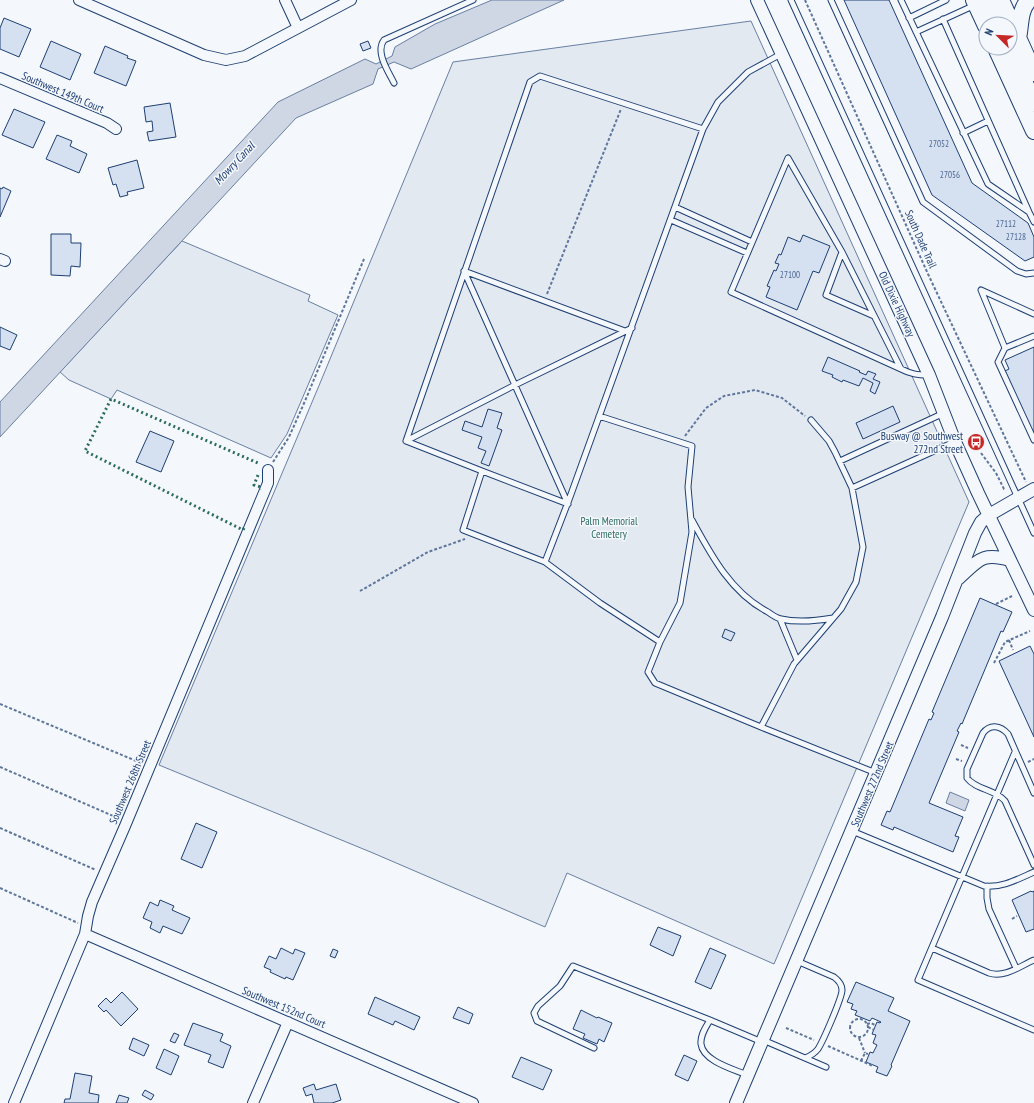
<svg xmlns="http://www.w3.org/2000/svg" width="1034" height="1103" viewBox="0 0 1034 1103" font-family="'PT Sans Narrow',sans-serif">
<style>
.green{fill:#e3e9f0;stroke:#687fa3}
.water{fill:#cfd7e4;stroke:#687fa3}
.building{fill:#d5e0f0;stroke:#1d3f73}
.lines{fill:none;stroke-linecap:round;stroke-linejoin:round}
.service-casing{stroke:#1d3f73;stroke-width:7}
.minor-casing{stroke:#1d3f73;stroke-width:12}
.tertiary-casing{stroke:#1d3f73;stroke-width:14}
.trunk-casing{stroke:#1d3f73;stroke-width:18}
.path{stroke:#5e769c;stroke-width:2;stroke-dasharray:3 2;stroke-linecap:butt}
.service{stroke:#f4f7fb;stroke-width:5}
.minor{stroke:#f4f7fb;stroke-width:10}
.tertiary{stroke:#f4f7fb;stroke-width:12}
.trunk{stroke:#f4f7fb;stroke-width:16}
.hedge{stroke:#2c6c60;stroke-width:3;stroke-dasharray:2 3;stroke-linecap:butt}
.labels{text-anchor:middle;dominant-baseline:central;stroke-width:3;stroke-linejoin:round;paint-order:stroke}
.number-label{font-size:9px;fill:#4b6792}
.street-label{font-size:11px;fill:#1d3f73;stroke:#f4f7fb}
.poi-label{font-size:11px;fill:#1d3f73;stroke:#f4f7fb;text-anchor:end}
.park-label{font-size:11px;fill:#2c6c60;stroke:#f4f7fb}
.water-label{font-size:12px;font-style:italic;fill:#1d3f73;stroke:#f4f7fb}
</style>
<rect width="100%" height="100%" fill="#f4f7fb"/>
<path class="green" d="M751,21L969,502L774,964L567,873L545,927L373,853L159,765L318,388L453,62Z
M182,241L310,295L308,301L338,315L287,434L271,458L117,390L111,399L69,380L60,372Z"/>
<path class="water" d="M492,0H564L411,69L394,62L378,69L373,84L296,118L0,437V402L278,102L365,59L376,64L392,56L395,47L435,24Z
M950,792L969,800L965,811L946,803Z"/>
<path class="building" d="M844,0H889L972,183L1028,223L1034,237V257L1025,261L932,195Z
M4,18L31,29L19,57L0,49V28Z
M51,41L81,54L70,80L40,67Z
M368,41L371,48L363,51L360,44Z
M105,46L128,56L127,58L136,61L126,86L94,73Z
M170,103L176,137L149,141L147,132L153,131L152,121L146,122L144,107Z
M14,109L45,122L33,148L2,135Z
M57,135L72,141L70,146L87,154L79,173L46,159Z
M137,160L144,188L127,192L128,195L120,197L116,184L113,185L108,168Z
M3,187L11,191L0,217V188L2,189Z
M51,234H71V243H81L80,267L71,266L70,276L51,275Z
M803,235L830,246L819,273L813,271L797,310L766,297L770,287L767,286L774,270L776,271L779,264L775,263L779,254L781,255L788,237L800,242Z
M0,327L17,335L10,350L0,346Z
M1034,347V435L1005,371L1009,369L1005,360Z
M828,357L860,371L859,372L866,375L868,371L876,374L873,379L880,382L875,394L870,391L873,383L863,378L859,386L843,380L842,382L832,377L833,375L822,371Z
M893,406L900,422L863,439L856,423Z
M488,409L502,413L497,428L502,430L489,466L481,463L486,451L478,448L482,437L462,430L465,421L482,427Z
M150,431L174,441L161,472L136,462Z
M980,598L1012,612L1003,632L1001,631L962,724L961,723L957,731L959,732L929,803L963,817L955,836L959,837L953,852L894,827L893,830L881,825L887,811L890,812L929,719L931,720L934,713L932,712Z
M725,629L735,633L731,641L722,637Z
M1030,646L1034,654V737L999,661Z
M196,823L217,832L202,868L181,859Z
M1031,891L1032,892L1034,891V929L1026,932L1012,900Z
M160,900L174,906L172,910L190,918L182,934L163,926L160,933L150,928L152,922L143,918L150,902L158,906Z
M658,927L681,936L673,956L650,945Z
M281,948L293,954L295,949L305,953L293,980L286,977L285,979L270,972L271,970L264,967L269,956L276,959Z
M710,948L726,955L711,989L695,982Z
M333,949L338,951L335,958L330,956Z
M856,982L894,998L888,1011L910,1021L891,1065L892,1066L887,1076L876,1072L878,1067L866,1062L870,1052L873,1053L877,1045L873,1043L876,1035L872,1034L877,1022L880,1023L881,1022L872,1018L870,1021L855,1015L857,1011L851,1009L853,1004L847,1002Z
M122,992L138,1009L121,1026L106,1010L104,1012L98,1006L106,998L111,1003Z
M375,997L420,1017L414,1030L395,1021L393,1025L368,1014Z
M458,1007L473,1014L469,1024L453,1018Z
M581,1010L597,1018L598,1017L612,1023L604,1042L599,1039L597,1044L583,1038L585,1034L573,1029Z
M193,1023L223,1034L220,1041L231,1046L223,1068L208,1062L211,1055L184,1045Z
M174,1033L179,1035L175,1043L170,1041Z
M133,1038L149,1045L144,1056L129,1049Z
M164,1049L179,1056L171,1075L156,1068Z
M684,1055L697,1061L688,1081L675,1075Z
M521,1057L552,1070L543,1090L512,1077Z
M75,1073L92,1076L89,1093L99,1095L98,1103H64L65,1099H70Z
M314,1084L316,1090L336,1084L341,1100L332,1103H314L312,1094L306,1096L303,1088Z
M145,1090L154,1095L151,1100L142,1095Z
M119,1095L129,1098L127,1103H116Z"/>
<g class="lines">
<g class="service-casing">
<path id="service" d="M791,0L1034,533
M831,0L923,202L1017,271L1026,274L1034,273
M901,0L988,184L1029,212L1034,222
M909,18L946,0
M943,19L1029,212
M916,32L975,5
M394,83C388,71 375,52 384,40L473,0
M703,129L540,76L530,82L406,441L482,471L463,530L545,562L600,603L660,642L648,672L655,683L761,727L876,773
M963,133L988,121
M675,207L752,242
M671,220L747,253
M842,252L826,295L874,316
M464,271L568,504
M464,271L625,331
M1034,314L981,290L1005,348L998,362L1034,440
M1005,348L1034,336
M901,369L842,252L788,158L731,292L901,369C911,374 917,375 928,375
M599,416L692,446L688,487L692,532L680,603L660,642
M811,420L829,441L835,452L852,488L954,442
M406,441L515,385L632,328
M840,461L944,413
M482,471L568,504
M692,520C711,555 731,593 768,612C772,615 777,618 781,619C798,623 816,621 833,618
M545,562L570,497L703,129L718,102L748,72L781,54
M780,619L797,660
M761,727L794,664L841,609L856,582L863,547L852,488
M1015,752L918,980L1034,1030
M1034,793L1008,734C1000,725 990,724 983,733L967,769V778C976,790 995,789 1005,801L1034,865
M852,831L984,886C1002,888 1018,879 1034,872
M987,886V898L989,909L1016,968
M932,948L989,973C1005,978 1020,966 1034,960
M710,1020C706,1027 700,1035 701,1044C703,1061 733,1069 747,1075
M763,1040L805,1058C810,1056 815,1053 818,1049C823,1041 842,998 842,990C842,984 838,980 834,977L797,961
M594,1048L537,1021L534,1013L538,1006L560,986L573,966L710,1020L762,1042
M805,1058L826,1067"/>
</g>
<g class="minor-casing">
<path id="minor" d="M79,0L204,55L226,60L245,56L351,0
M285,0L298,28
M0,78L107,123L116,129
M0,259L5,261
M85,934L473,1103
M14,1103L85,934L88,916L92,902L125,826L268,483V470
M253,1103L288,1022"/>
</g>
<g class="tertiary-casing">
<path id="tertiary" d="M757,0L929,375L955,442L978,493L1034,610
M959,578C979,560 982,552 1010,560
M736,1103L942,617L975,533L981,522L989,515L1034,489"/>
</g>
<g class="trunk-casing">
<path id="trunk" d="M974,0L986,26
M981,0L988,6L998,24
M1001,0L1034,73
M1018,38C1021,25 1019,10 1029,0
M996,48L1034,131
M1009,48L1034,103"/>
</g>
<path class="path" d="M805,0L928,274L1026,482
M547,294L621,109
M685,436L706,408L724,396L755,390L782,398L805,416
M981,453L996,473L1004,489H1006
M273,462L289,437L305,401L364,259
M360,591L428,552L465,539
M996,604L1012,596
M1009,640L1013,650
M994,663L1005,642L1030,631
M0,704L141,763
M961,745L968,748
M956,759L962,761
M1028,762L1034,759
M0,767L118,818
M0,828L96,870
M0,888L78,923
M1012,919L1017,916
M850 1028a9 9 0 1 1 18 0a9 9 0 1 1-18 0Z
M867,1024L871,1023L875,1025
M868,1027L874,1030
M786,1028L814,1040
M859,1038L865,1053
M828,1046L873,1066
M861,1061L865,1053L868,1054"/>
<use href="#service" class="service"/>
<use href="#minor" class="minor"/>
<use href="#tertiary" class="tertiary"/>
<use href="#trunk" class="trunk"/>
<path class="hedge" d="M258,475L254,485L261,487L260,489
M244,528L243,530L85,451L111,399L260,464"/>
</g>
<defs>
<g id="bus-disc" transform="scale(0.9)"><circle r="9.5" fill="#c62828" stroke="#f4f7fb"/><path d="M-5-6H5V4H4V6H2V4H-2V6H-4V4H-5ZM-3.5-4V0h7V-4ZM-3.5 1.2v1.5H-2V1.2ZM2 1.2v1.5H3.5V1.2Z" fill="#fff"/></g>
</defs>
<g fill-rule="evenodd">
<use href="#bus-disc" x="976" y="442"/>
</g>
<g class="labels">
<g class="number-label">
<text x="939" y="143">27052</text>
<text x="950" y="174">27056</text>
<text x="1006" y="223">27112</text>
<text x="1016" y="236">27128</text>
<text x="790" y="274">27100</text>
</g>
<g class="street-label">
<text transform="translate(63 92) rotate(23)">Southwest 149th Court</text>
<text transform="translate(921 239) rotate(66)">South Dade Trail</text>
<text transform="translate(897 304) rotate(65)">Old Dixie Highway</text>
<text transform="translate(130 782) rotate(-67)">Southwest 268th Street</text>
<text transform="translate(872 784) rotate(-67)">Southwest 272nd Street</text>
<text transform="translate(284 1007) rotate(23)">Southwest 152nd Court</text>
</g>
<g class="poi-label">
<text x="963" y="436">Busway @ Southwest<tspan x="963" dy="13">272nd Street</tspan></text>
</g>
<g class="park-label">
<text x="609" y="521">Palm Memorial<tspan x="609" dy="13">Cemetery</tspan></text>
</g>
<g class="water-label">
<text transform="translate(234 163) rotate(-47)">Mowry Canal</text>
</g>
</g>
<g transform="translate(998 36) rotate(294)"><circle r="19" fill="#f4f7fb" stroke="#9eadc5"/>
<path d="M0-3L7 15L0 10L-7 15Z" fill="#c62828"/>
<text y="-6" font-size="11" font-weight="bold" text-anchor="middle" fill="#1d3f73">N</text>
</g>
</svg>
